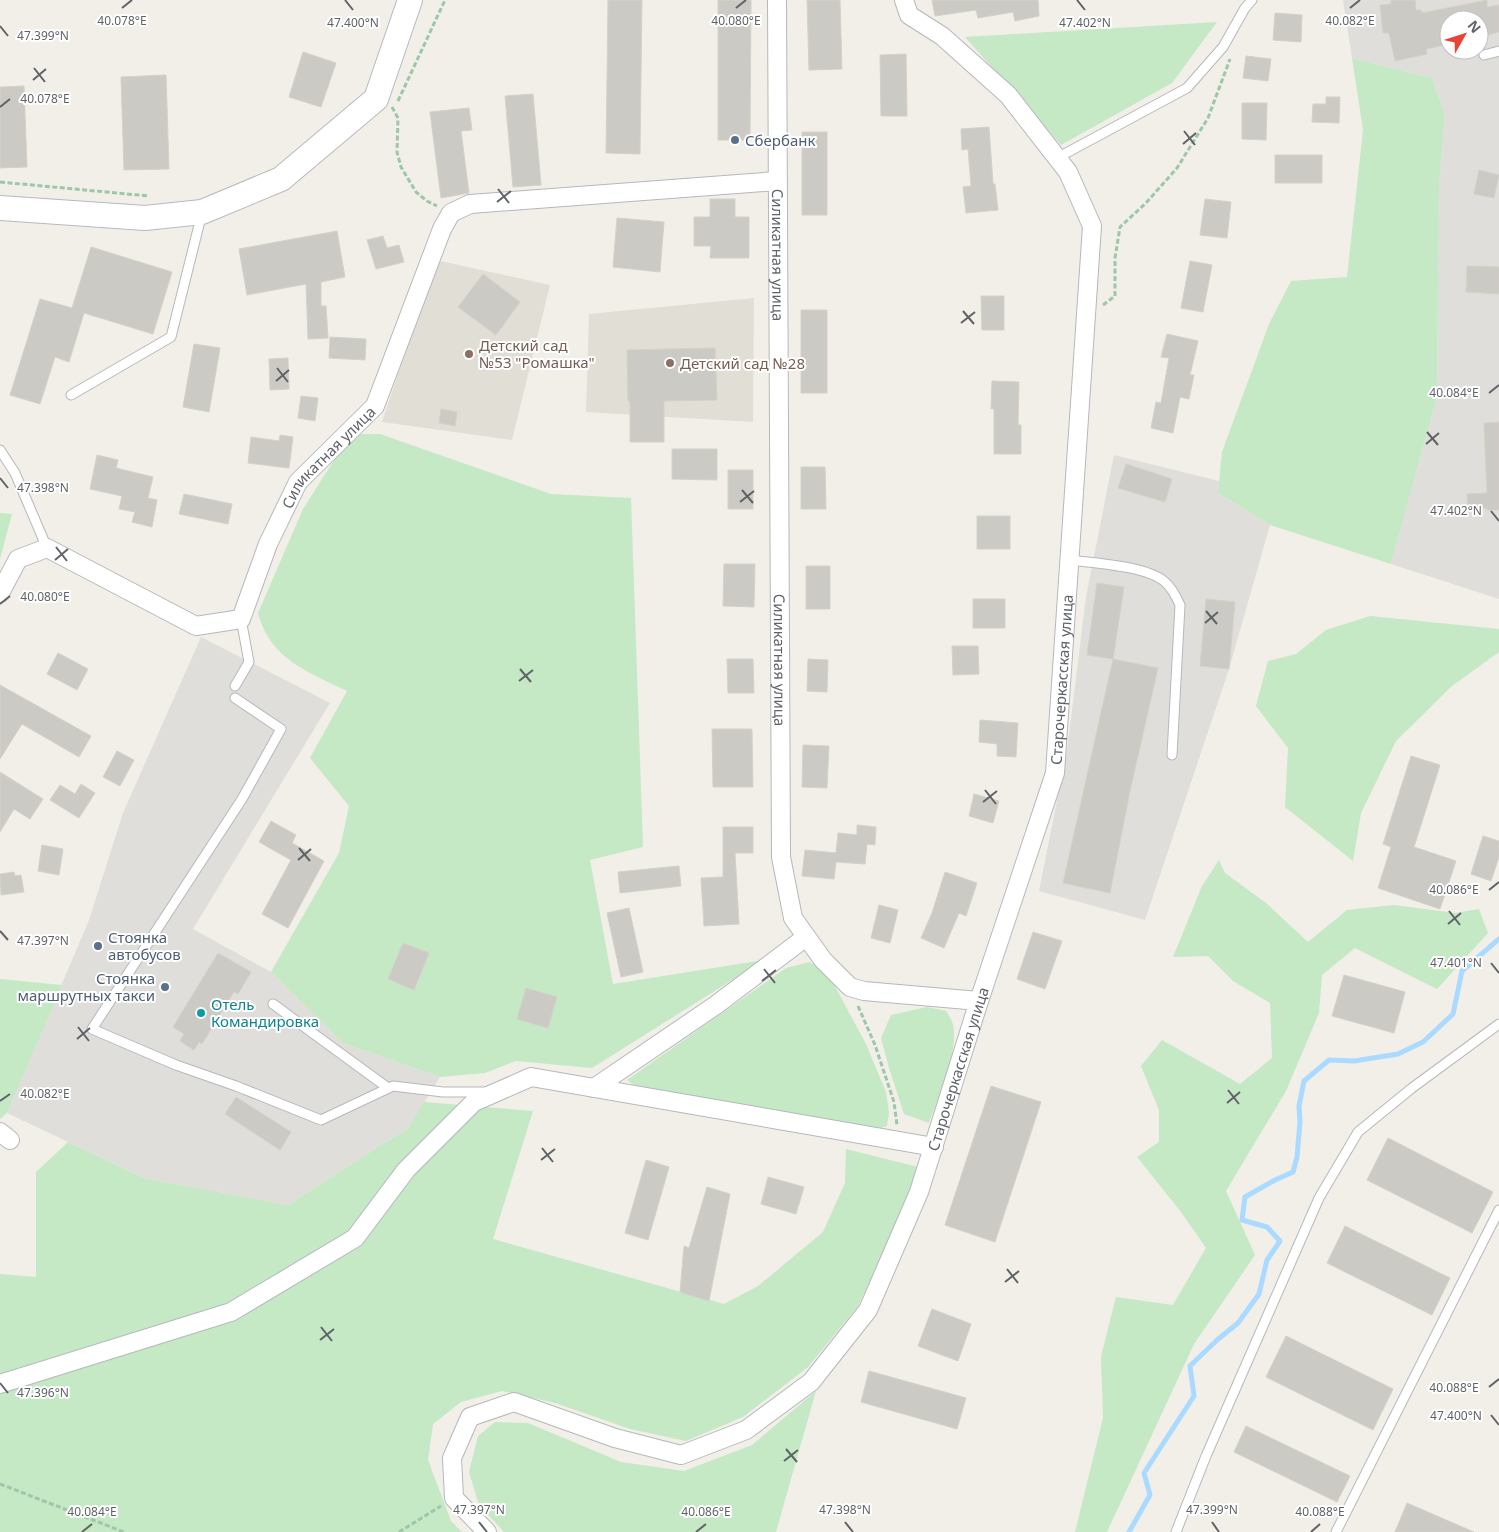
<svg xmlns="http://www.w3.org/2000/svg" width="1499" height="1532" viewBox="0 0 1499 1532" font-family="'Noto Sans',sans-serif">
<style>
.industrial{fill:#e0deda;fill-rule:evenodd}
.education{fill:#e1ded6}
.green{fill:#c5e8c5}
.lines{fill:none;stroke-linecap:round;stroke-linejoin:round}
.stream{stroke:#aadaff;stroke-width:5}
.building{fill:#cccac5;stroke:#d6d1c6}
.lane-casing{stroke:#b5b8bc;stroke-width:11}
.street-casing{stroke:#b5b8bc;stroke-width:20}
.secondary-casing{stroke:#b6babf;stroke-width:26}
.path{stroke:#9cc7a9;stroke-width:3;stroke-dasharray:5 2.5;stroke-linecap:butt}
.lane{stroke:#fff;stroke-width:9}
.street{stroke:#fff;stroke-width:18}
.secondary{stroke:#fff;stroke-width:24}
.ticks{fill:none;stroke:#5f6368;stroke-width:2}
.service-dot{fill:#5c6f8a;stroke:#fff;stroke-width:2}
.education-dot{fill:#8d6e63;stroke:#fff;stroke-width:2}
.culture-dot{fill:#0f9aa8;stroke:#fff;stroke-width:2}
.labels{text-anchor:middle;dominant-baseline:central;stroke-width:4;stroke-linejoin:round;paint-order:stroke}
.service-label{font-size:15px;fill:#4e5e75;stroke:#fff;text-anchor:start}
.street-label{font-size:15px;fill:#5f6368;stroke:#fff}
.education-label{font-size:15px;fill:#785e54;stroke:#fff;text-anchor:start}
.culture-label{font-size:15px;fill:#0d838f;stroke:#fff;text-anchor:start}
.ticks-label{font-size:12px;text-anchor:middle;fill:#5f6368;stroke:#fff;stroke-width:4;stroke-linejoin:round;paint-order:stroke}
</style>
<rect width="100%" height="100%" fill="#f1efe8"/>
<path class="industrial" d="M1343,0H1499V599L1391,564L1437,397L1439,185L1445,115L1432,78L1352,58ZM1449,20H1479V50H1449Z
M1114,455L1219,481L1218,493L1270,525L1229,669L1145,920L1039,891L1067,751L1086,597Z
M201,637L330,703L193,929L271,972L343,1043L440,1077L408,1128L288,1205L144,1178L7,1113L89,920L123,813Z"/>
<path class="education" d="M436,260L550,285L512,440L382,422Z
M754,298L753,422L586,412L589,314Z"/>
<path class="green" d="M1217,22L1172,83L1061,145L965,37Z
M1352,58L1432,78L1445,115L1439,185L1437,397L1391,564L1270,525L1218,493L1222,452L1269,324L1291,281L1347,277L1363,130Z
M361,434H380L551,494L631,498L643,847L590,860L613,984L764,960L592,1068L516,1061L485,1073L440,1077L343,1043L271,972L339,853L349,806L310,758L347,691C308,672 270,659 258,613L303,509L338,454Z
M0,513L12,514L0,559Z
M1370,616L1499,629V652L1452,686L1396,741L1361,813L1353,861L1285,807L1288,748L1256,706L1268,661L1296,654L1326,630Z
M1219,860L1225,873L1266,903L1308,942L1347,910L1394,905L1455,913L1479,909L1488,933L1437,989L1355,948L1322,975L1319,1013L1286,1091L1226,1191L1255,1255L1194,1344L1107,1532H1075L1103,1418L1101,1357L1116,1297L1173,1305L1206,1248L1181,1212L1137,1157L1159,1142V1110L1141,1066L1162,1040L1240,1084L1272,1058L1270,1003L1233,981L1208,956L1173,957L1202,886Z
M809,962L819,967L830,977L866,1044L886,1092L889,1113L887,1126L875,1130L657,1091L635,1086L627,1080L786,968Z
M0,979L62,985L7,1113L0,1119Z
M927,1007L946,1011C949,1016 952,1020 953,1025C959,1052 938,1097 929,1123L904,1114L889,1068L881,1038L891,1015Z
M424,1102L533,1111L493,1239L724,1304L758,1286L823,1232L845,1183L846,1149L918,1167L892,1234L858,1306L808,1367L743,1417L686,1441L630,1429L555,1403L502,1391L461,1402L433,1424L428,1460L451,1521L462,1532H0V1274L36,1277V1172L68,1142L144,1178L288,1205L408,1128Z
M816,1391L776,1532H504L479,1505L469,1472L478,1436L495,1422L528,1423L621,1462L684,1471L752,1445Z"/>
<g class="lines">
<path class="stream" d="M1129,1532L1150,1495L1144,1473L1194,1396L1190,1366L1217,1340L1238,1323L1259,1294L1267,1260L1280,1241L1267,1227L1242,1220L1245,1197L1275,1180L1293,1172L1297,1157L1300,1122L1299,1106L1304,1081L1329,1060L1354,1061L1398,1054L1423,1042L1453,1014L1462,971L1499,939"/>
</g>
<path class="building" d="M608,0H642L640,154L606,153Z
M718,0H751L750,140H718Z
M807,0H840L842,69L809,70Z
M932,0H1038L1039,16L1015,21L1013,12L978,18L976,10L935,16Z
M1391,0H1415L1416,10H1421L1422,13L1487,0V7L1499,5V32L1479,37V20H1449V44L1426,49L1427,54L1395,61L1389,33H1383L1380,5L1391,4Z
M1275,13L1302,15L1301,42L1273,40Z
M303,52L336,63L321,107L289,97Z
M906,54L907,116H881L880,55Z
M1246,56L1271,59L1268,81L1243,78Z
M166,75L169,169L124,170L121,77Z
M24,86L27,167L0,168V87Z
M533,94L541,185L513,187L505,96Z
M1326,97H1340L1339,123L1312,122L1313,104H1326Z
M1242,103H1267L1266,140L1242,139Z
M469,108L472,130L461,131L469,193L441,198L430,112Z
M989,127L993,184H995L998,210L966,213L963,187L971,186L968,149L962,150L961,129Z
M802,132H827V215H802Z
M1275,155H1322V183H1275Z
M1479,170L1499,175L1494,198L1474,194Z
M710,199H735V217H749V258H710L711,246H694V217H710Z
M1205,199L1231,202L1227,238L1200,235Z
M617,218L664,222L660,272L613,267Z
M337,231L345,277L321,282V306H326L328,338L308,339L306,284L247,295L239,249Z
M383,236L387,248L399,245L404,262L376,269L367,240Z
M91,247L172,272L153,334L84,313L69,362L55,357L40,404L10,395L40,299L72,308Z
M1190,261L1212,265L1203,312L1181,308Z
M1467,266L1499,267V294L1466,292Z
M483,274L520,302L496,335L458,307Z
M981,296H1004V330H982Z
M801,310H827V393H801Z
M1167,334L1198,341L1190,375H1194L1189,399L1180,397L1173,433L1151,428L1156,402L1161,403L1169,358L1161,357Z
M330,337L366,339L365,360L329,358Z
M194,344L220,348L209,412L183,407Z
M715,348L717,400L664,401V442H630V401H628L627,350Z
M288,358L289,389L270,390L269,359Z
M992,381L1019,382L1018,425H1021V454H994V409H991Z
M301,396L318,398L315,421L298,418Z
M441,409L457,412L455,426L439,423Z
M1499,422V510H1487V508L1468,509L1467,494L1487,493L1484,423Z
M280,435L293,437L289,468L248,463L251,437L279,441Z
M672,449H717V480L672,479Z
M97,455L118,460L116,468L153,477L148,498L157,500L152,527L132,522L135,512L119,509L122,496L90,489Z
M1126,464L1172,479L1165,502L1118,488Z
M801,467H825L826,509H801Z
M728,470H753V509H728Z
M184,494L232,504L228,524L179,514Z
M977,516H1010V549H977Z
M724,564H755L754,607L723,606Z
M806,566H830V609H806Z
M1097,583L1124,587L1113,659L1087,655Z
M973,599H1005V628H973Z
M1206,599L1235,602L1229,669L1200,666Z
M952,646H978L979,674L953,675Z
M58,653L88,669L77,690L47,674Z
M727,659H753L754,693H728Z
M808,659L828,660L827,692L807,691Z
M1113,659L1158,668L1130,791L1110,893L1063,883Z
M0,685L91,736L79,757L22,724L0,759Z
M980,720L1018,723L1016,757L997,756V744L979,742Z
M712,729H752L753,787H713Z
M803,745L829,746L827,788L802,787Z
M117,751L134,760L120,786L103,777Z
M1411,756L1440,765L1414,847L1456,861L1440,909L1378,888L1391,847L1383,844Z
M0,772L43,799L30,819L14,809L0,832Z
M81,784L95,793L79,818L50,800L60,785L75,794Z
M974,794L999,801L993,823L969,816Z
M271,821L296,835L292,843L324,861L288,928L262,914L291,860L259,842Z
M857,825L876,827L875,845L867,844L865,864L836,862L834,879L802,876L805,850L836,853L838,833L857,835Z
M723,827H753V853H735L739,924L704,926L701,878L723,877Z
M1483,836L1499,841V857L1491,881L1471,874Z
M42,845L63,849L59,875L38,871Z
M679,866L681,886L620,893L618,872Z
M14,872L15,876L21,875L24,892L1,895L0,874Z
M945,872L977,883L966,916L959,913L944,948L921,938L932,913Z
M879,905L898,910L890,943L871,938Z
M629,908L643,972L621,977L607,913Z
M1033,932L1062,941L1045,989L1017,979Z
M403,943L429,953L414,990L388,979Z
M218,953L251,972L238,994L234,992L202,1044L199,1042L194,1050L180,1041L184,1034L173,1027Z
M1344,975L1405,992L1394,1033L1332,1016Z
M526,988L557,997L548,1028L517,1019Z
M991,1086L1041,1102L995,1242L945,1225Z
M236,1097L291,1132L280,1150L225,1114Z
M1388,1138L1493,1192L1472,1233L1367,1180Z
M646,1160L669,1167L648,1240L625,1233Z
M768,1177L804,1187L796,1214L761,1204Z
M707,1187L730,1194L709,1301L680,1292L684,1246L689,1248Z
M1345,1226L1450,1278L1432,1315L1327,1263Z
M932,1309L971,1324L958,1361L918,1346Z
M1286,1336L1393,1389L1373,1430L1266,1377Z
M869,1371L966,1398L957,1429L861,1402Z
M1246,1426L1350,1476L1337,1502L1234,1452Z
M1407,1503L1474,1532H1395Z"/>
<g class="lines">
<g class="lane-casing">
<path id="lane" d="M1484,55L1499,51
M1057,158L1187,88L1223,47L1245,8L1252,0
M71,395L171,337L202,213
M0,450L15,473L47,548
M1070,560C1094,563 1147,566 1165,582C1172,588 1176,596 1180,605L1172,755
M235,686L249,662L241,619
M235,698L281,729L242,799L92,1029L176,1065L236,1086L321,1120L393,1086L443,1092H485
M273,1004L388,1088
M1176,1532L1206,1456L1319,1198L1358,1132L1412,1088L1499,1024
M1336,1532L1499,1210"/>
</g>
<g class="street-casing">
<g id="street">
<path id="s1" d="M777,0L781,857L793,918L823,960L850,987L864,991L979,1001"/>
<path id="s2" d="M0,593L18,559L47,548L196,626L241,619L268,544L298,482L375,406L442,229L451,213L470,204L777,181"/>
<path d="M594,1088L716,1005L806,937"/>
<path d="M0,1132L10,1140"/>
<path d="M0,1384L231,1312L355,1238L406,1170L474,1102L531,1077L934,1147"/>
<path id="s3" d="M487,1532L454,1498L452,1458L470,1417L514,1402L615,1438L681,1455L746,1430L811,1382L868,1310L919,1192L979,1001L1055,773L1092,226L1068,172L1008,95L942,36L909,15L904,0"/>
</g>
</g>
<g class="secondary-casing">
<path id="secondary" d="M0,208L145,218L202,212L281,179L376,99L410,0"/>
</g>
<path class="path" d="M398,101L445,0
M392,107L398,118L397,152L401,167L416,192L427,201L437,206
M0,182L149,196
M1103,305L1115,296V258L1120,227L1146,203L1177,168L1208,118L1230,59
M858,1006L875,1045L894,1102L897,1125
M0,1484L124,1532
M399,1532L441,1506"/>
<use href="#lane" class="lane"/>
<use href="#street" class="street"/>
<use href="#secondary" class="secondary"/>
</g>
<path class="ticks" d="M345,0L353,10M1077,0L1085,10M122,8L132,0M736,8L746,0M1350,8L1360,0M0,26L8,36M34,68L45,82M33,80L46,69M0,107L10,99M1184,131L1195,145M1183,144L1196,133M498,189L509,203M497,202L511,191M963,311L974,324M961,323L975,312M277,368L288,382M276,381L289,370M1489,393L1499,385M1427,432L1438,445M1426,444L1439,433M0,478L8,488M742,490L753,503M740,502L754,491M1491,511L1499,521M56,547L67,561M55,560L68,549M0,604L10,596M1206,611L1217,624M1205,623L1218,612M520,669L531,682M519,681L533,670M985,790L996,804M983,802L997,791M299,848L310,861M298,860L311,849M1489,890L1499,882M1449,911L1460,925M1448,924L1461,913M0,931L8,940M1491,963L1499,973M764,969L775,983M762,981L776,970M78,1027L89,1041M77,1039L90,1028M1228,1090L1239,1104M0,1101L10,1094M1227,1103L1240,1092M542,1148L553,1162M541,1160L555,1149M1007,1269L1018,1283M1005,1282L1019,1271M321,1327L332,1341M320,1340L334,1329M0,1383L8,1393M1489,1387L1499,1379M1491,1415L1499,1425M786,1449L797,1462M784,1461L798,1450M479,1522L487,1532M845,1522L853,1532M1212,1522L1219,1532M82,1532L92,1524M696,1532L706,1524M1311,1532L1320,1524"/>
<g class="service-dot">
<circle cx="735" cy="140" r="5"/>
<circle cx="98" cy="946" r="5"/>
<circle cx="165" cy="987" r="5"/>
</g>
<g class="education-dot">
<circle cx="469" cy="354" r="5"/>
<circle cx="670" cy="363" r="5"/>
</g>
<circle class="culture-dot" cx="201" cy="1013" r="5"/>
<g class="labels">
<g class="service-label">
<text x="745" y="140">Сбербанк</text>
<text x="108" y="937">Стоянка<tspan x="108" dy="17">автобусов</tspan></text>
<text x="155" y="978" text-anchor="end">Стоянка<tspan x="155" dy="17">маршрутных такси</tspan></text>
</g>
<g class="street-label">
<text stroke="none"><textPath href="#s1" startOffset="255">Силикатная улица</textPath></text>
<text stroke="none"><textPath href="#s2" startOffset="470">Силикатная улица</textPath></text>
<text stroke="none"><textPath href="#s1" startOffset="660">Силикатная улица</textPath></text>
<text stroke="none"><textPath href="#s3" startOffset="1259">Старочеркасская улица</textPath></text>
<text stroke="none"><textPath href="#s3" startOffset="854">Старочеркасская улица</textPath></text>
</g>
<g class="education-label">
<text x="479" y="345">Детский сад<tspan x="479" dy="17">№53 "Ромашка"</tspan></text>
<text x="680" y="363">Детский сад №28</text>
</g>
<g class="culture-label">
<text x="211" y="1004">Отель<tspan x="211" dy="17">Командировка</tspan></text>
</g>
</g>
<g class="ticks-label">
<text x="122" y="25">40.078°E</text>
<text x="736" y="25">40.080°E</text>
<text x="1350" y="25">40.082°E</text>
<text x="1085" y="27">47.402°N</text>
<text x="353" y="27">47.400°N</text>
<text x="43" y="40">47.399°N</text>
<text x="45" y="103">40.078°E</text>
<text x="1454" y="397">40.084°E</text>
<text x="43" y="492">47.398°N</text>
<text x="1456" y="515">47.402°N</text>
<text x="45" y="601">40.080°E</text>
<text x="1454" y="894">40.086°E</text>
<text x="43" y="945">47.397°N</text>
<text x="1456" y="967">47.401°N</text>
<text x="45" y="1098">40.082°E</text>
<text x="1454" y="1392">40.088°E</text>
<text x="43" y="1397">47.396°N</text>
<text x="1456" y="1420">47.400°N</text>
<text x="479" y="1514">47.397°N</text>
<text x="845" y="1514">47.398°N</text>
<text x="1212" y="1514">47.399°N</text>
<text x="92" y="1516">40.084°E</text>
<text x="706" y="1516">40.086°E</text>
<text x="1320" y="1516">40.088°E</text>
</g>
<g transform="translate(1464 35) rotate(51)"><circle r="24" fill="#ffffff" stroke="#bfc1c3"/>
<path d="M0-4L9 19L0 12L-9 19Z" fill="#ea4335"/>
<text y="-8" font-size="14" font-weight="bold" text-anchor="middle" fill="#5f6368">N</text>
</g>
</svg>
